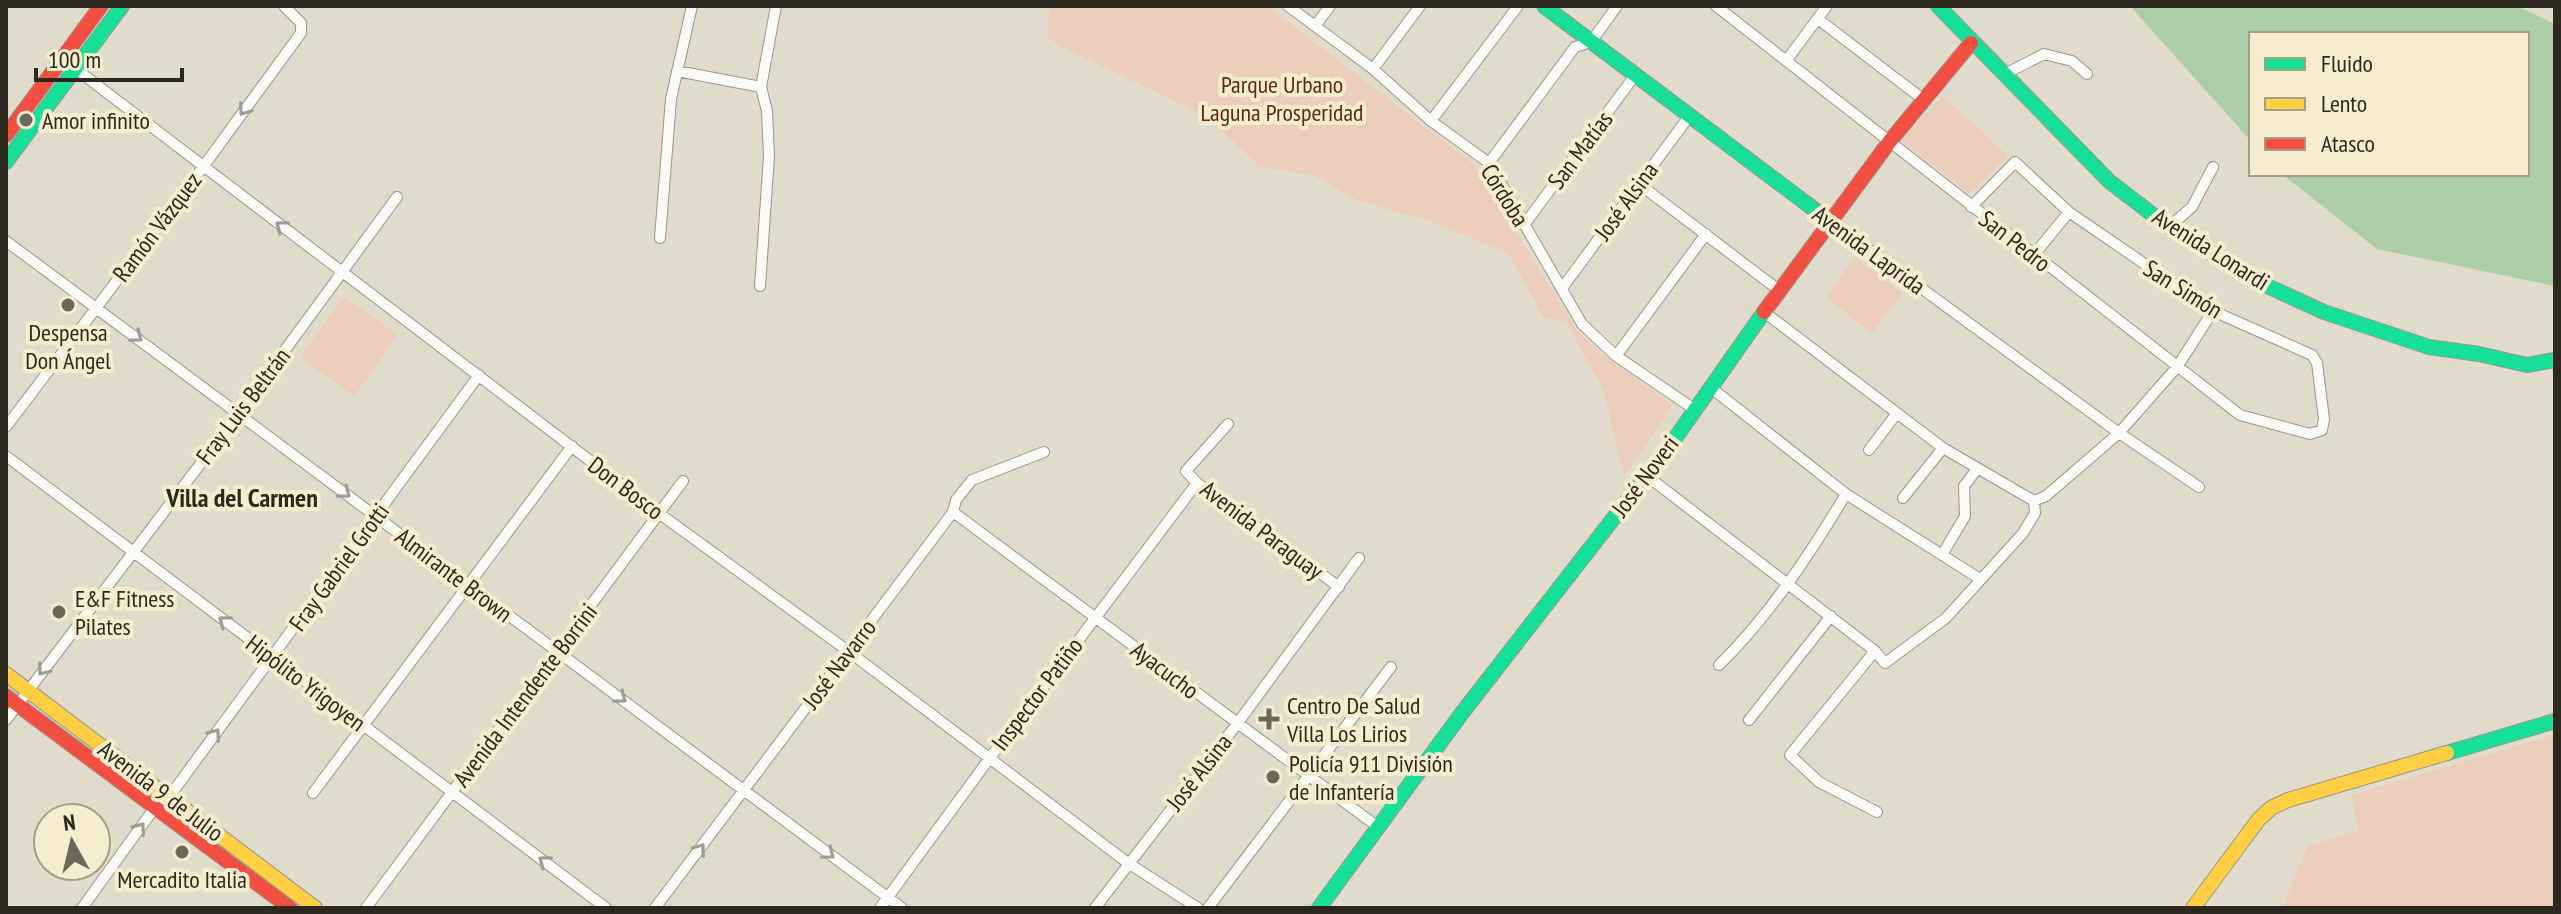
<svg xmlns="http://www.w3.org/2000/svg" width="2561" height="914" viewBox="0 0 2561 914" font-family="'PT Sans Narrow',sans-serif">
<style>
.green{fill:#ecccba}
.water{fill:#accda7}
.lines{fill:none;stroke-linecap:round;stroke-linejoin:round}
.street-casing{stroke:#9a9589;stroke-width:12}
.fast-casing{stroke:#9a9589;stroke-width:16}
.slow-casing{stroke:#9a9589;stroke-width:16}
.jam-casing{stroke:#9a9589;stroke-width:16}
.street{stroke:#fafaf7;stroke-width:10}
.fast{stroke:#16e098;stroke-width:14}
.slow{stroke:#ffcf43;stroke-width:14}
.jam{stroke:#f24e42;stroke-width:14}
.oneway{stroke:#9d9c95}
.poi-dot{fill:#6b675a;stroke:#f6edce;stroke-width:3}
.labels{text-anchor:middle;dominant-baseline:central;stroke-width:8;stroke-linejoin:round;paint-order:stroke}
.park-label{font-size:24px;fill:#612610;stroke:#f6edce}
.poi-label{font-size:24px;fill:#2c281d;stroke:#f6edce;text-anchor:start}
.street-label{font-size:24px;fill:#2c281d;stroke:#f6edce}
.neighbourhood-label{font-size:26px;font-weight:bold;fill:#2c281d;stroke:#f6edce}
</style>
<rect width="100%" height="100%" fill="#e0dbcb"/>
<path class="green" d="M1049,6H1267L1473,164L1577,331L1602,354L1673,406L1624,476L1604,391L1566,322L1544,318L1509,254L1432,222L1357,200L1315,176L1259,166L1208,117L1060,46L1048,37Z
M1943,96L2008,156L1970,194L1902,140Z
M1855,257L1902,293L1872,334L1826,297Z
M344,297L398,335L354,396L300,357Z
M2555,735V908H2282L2308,846L2358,830L2352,795Z"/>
<path class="water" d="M2130,6H2517L2555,24V286L2377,249L2282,174H2527V34H2251V141Z"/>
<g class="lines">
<g class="street-casing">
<path id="street" d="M1288,6L1373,69L1431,121L1489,163L1582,324L1616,356L1694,409
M1716,6L2240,415L2310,434L2322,430L2324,419L2317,363L2312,355L2213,311L2069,212L2015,162L1971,207
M1818,19L1924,100
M1315,26L1330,6
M1786,61L1827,6
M72,66L660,514L848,651L1128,863L1198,908
M1373,69L1420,6
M677,71L761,87
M2003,75L2044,54L2072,61L2087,74
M1431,121L1518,6
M1489,163L1575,47L1591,42L1617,6
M1639,184L1780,291
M1831,222L2119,433L2199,487
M1524,225L1636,74
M2169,227L2192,207L2213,167
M660,238L671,99L692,6
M6,241L902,908
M2033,256L2069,212
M760,286L769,156L767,111L761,87L776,6
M1563,287L1690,115
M1764,312L1943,448L2034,501
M1616,356L1706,234
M1710,387L1846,494L1980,579
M1228,424L1186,471L1197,483L1339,587
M6,427L203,167L301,33V23L284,6
M1869,450L1897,413
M6,456L606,908
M1647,476L1875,651L1885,663L1946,618L2023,533L2035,513L2034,501L2046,496L2119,433L2177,367L2213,311
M1903,498L1943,448
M953,512L1378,827
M1942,555L1965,516L1964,486L1977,469
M1875,651L1790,755L1819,782L1877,812
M1719,665C1770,615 1810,554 1846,494
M6,720L239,413L397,197
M1749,720L1831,616
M313,793L572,446
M82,908L156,806L169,797L479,375
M366,908L683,481
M655,908L953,512L956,500L972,480L1044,452
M880,908L989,759L1197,483
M1095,908L1237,724L1359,558
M1208,908L1391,667"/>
</g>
<g class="fast-casing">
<path id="fast" d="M1544,6L1831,222
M1938,6L2110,182L2169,227L2252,279L2324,312L2429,347L2479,354L2527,365L2555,360
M6,162L122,6
M2447,753L2555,721
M1319,908L1462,713L1669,447L1764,312"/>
</g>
<g class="slow-casing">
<path id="slow" d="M6,674L315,908
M2193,908L2259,819L2271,808L2288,800L2447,753"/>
</g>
<g class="jam-casing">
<path id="jam" d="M6,135L101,6
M1764,312L1890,141L1971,43
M6,696L290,908"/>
</g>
<use href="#street" class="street"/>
<use href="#fast" class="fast"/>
<use href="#slow" class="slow"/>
<use href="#jam" class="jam"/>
</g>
<defs><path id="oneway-chevron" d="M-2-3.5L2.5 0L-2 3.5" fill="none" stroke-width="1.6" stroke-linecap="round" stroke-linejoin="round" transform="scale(2)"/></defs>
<g class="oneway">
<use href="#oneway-chevron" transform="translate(244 110) rotate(126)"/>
<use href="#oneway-chevron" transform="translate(281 226) rotate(-143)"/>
<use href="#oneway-chevron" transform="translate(137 337) rotate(37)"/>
<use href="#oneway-chevron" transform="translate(345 493) rotate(37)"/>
<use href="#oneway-chevron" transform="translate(224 621) rotate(-143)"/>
<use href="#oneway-chevron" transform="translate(43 670) rotate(127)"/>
<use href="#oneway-chevron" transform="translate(621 698) rotate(37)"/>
<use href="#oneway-chevron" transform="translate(215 734) rotate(-54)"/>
<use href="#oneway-chevron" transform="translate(140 828) rotate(-54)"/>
<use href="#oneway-chevron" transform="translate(700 849) rotate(-53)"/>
<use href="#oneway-chevron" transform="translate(829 854) rotate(37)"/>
<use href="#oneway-chevron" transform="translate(544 861) rotate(-143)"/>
</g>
<g class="poi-dot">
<circle cx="26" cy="120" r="8"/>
<circle cx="68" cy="305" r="8"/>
<circle cx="59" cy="612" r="8"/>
<path d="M1265 707h8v8h8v8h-8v8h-8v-8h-8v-8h8z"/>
<circle cx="1273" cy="777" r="8"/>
<circle cx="182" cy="852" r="8"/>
</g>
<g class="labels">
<g class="park-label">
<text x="1282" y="84">Parque Urbano<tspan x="1282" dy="28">Laguna Prosperidad</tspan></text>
</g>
<g class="poi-label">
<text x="42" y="120">Amor infinito</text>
<text x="68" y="332" text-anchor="middle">Despensa<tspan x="68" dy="28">Don Ángel</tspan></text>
<text x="75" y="598">E&amp;F Fitness<tspan x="75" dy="28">Pilates</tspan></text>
<text x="1287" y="705">Centro De Salud<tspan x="1287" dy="28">Villa Los Lirios</tspan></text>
<text x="1289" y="763">Policía 911 División<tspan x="1289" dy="28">de Infantería</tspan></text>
<text x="182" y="879" text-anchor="middle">Mercadito Italia</text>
</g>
<g class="street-label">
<text transform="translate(1580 150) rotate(-53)">San Matías</text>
<text transform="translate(1505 195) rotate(58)">Córdoba</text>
<text transform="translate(1626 201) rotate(-54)">José Alsina</text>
<text transform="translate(157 227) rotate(-53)">Ramón Vázquez</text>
<text transform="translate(2015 241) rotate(38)">San Pedro</text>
<text transform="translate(2211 249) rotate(32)">Avenida Lonardi</text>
<text transform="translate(1869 250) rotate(36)">Avenida Laprida</text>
<text transform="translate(2183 289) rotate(32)">San Simón</text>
<text transform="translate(243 406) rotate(-53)">Fray Luis Beltrán</text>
<text transform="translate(1645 476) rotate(-53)">José Noveri</text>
<text transform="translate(626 488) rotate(37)">Don Bosco</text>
<text transform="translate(1262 530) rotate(37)">Avenida Paraguay</text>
<text transform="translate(339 567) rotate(-54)">Fray Gabriel Grotti</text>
<text transform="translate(454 575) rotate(37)">Almirante Brown</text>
<text transform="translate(839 664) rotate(-53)">José Navarro</text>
<text transform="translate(1165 670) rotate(37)">Ayacucho</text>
<text transform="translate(306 683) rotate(37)">Hipólito Yrigoyen</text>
<text transform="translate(1037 694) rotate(-53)">Inspector Patiño</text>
<text transform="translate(525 695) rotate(-53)">Avenida Intendente Borrini</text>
<text transform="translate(1199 772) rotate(-52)">José Alsina</text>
<text transform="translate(161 791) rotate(37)">Avenida 9 de Julio</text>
</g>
<g class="neighbourhood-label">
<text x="242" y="497">Villa del Carmen</text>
</g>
</g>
<rect width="2561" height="914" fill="none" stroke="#2c281d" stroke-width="16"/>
<rect x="2249" y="32" width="280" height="144" fill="#f6edce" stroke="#a59e87" stroke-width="2"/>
<rect x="2265" y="58" width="40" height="12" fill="#16e098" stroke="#a59e87" stroke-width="2"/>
<text x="2321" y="72" font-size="24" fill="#2c281d">Fluido</text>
<rect x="2265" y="98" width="40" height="12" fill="#ffcf43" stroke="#a59e87" stroke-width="2"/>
<text x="2321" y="112" font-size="24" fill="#2c281d">Lento</text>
<rect x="2265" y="138" width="40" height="12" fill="#f24e42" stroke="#a59e87" stroke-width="2"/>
<text x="2321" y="152" font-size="24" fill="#2c281d">Atasco</text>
<g transform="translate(72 842) rotate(352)"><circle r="38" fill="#f6edce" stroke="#a59e87" stroke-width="2"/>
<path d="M0-6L14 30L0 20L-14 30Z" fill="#6b675a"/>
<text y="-12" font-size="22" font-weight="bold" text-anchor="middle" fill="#2c281d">N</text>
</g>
<path d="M36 68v12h146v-12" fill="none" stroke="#2c281d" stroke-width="4"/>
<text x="48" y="68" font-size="24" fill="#2c281d" stroke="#f6edce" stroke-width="6" paint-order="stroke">100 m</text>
</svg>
